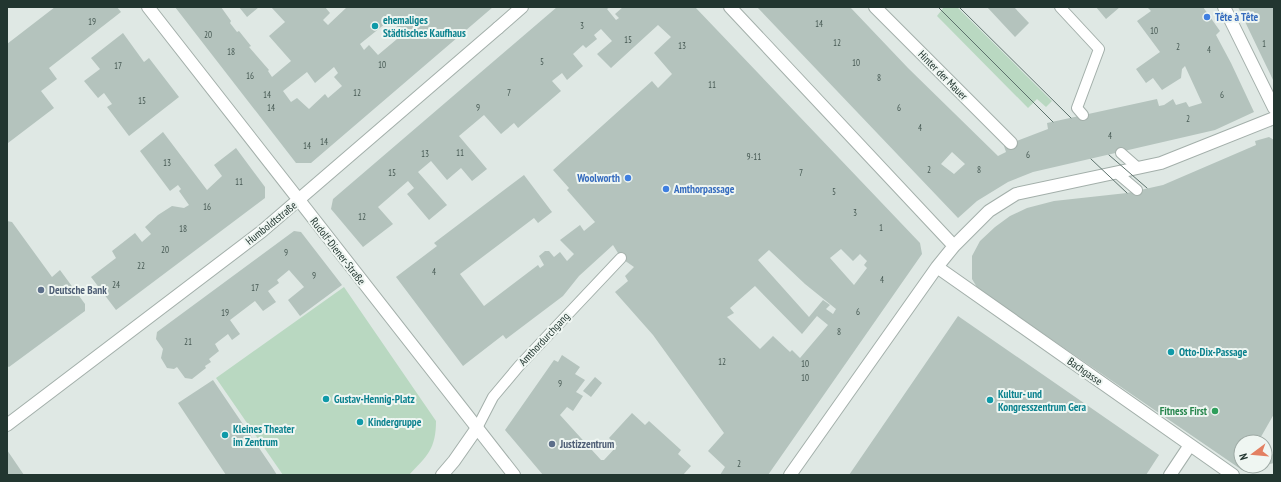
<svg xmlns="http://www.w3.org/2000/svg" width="1281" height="482" viewBox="0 0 1281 482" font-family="'PT Sans Narrow',sans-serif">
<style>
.green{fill:#b9d8c1}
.building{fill:#b4c3bd;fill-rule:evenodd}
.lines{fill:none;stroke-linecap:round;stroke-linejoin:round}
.service-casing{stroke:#a3afaa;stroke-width:12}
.pedestrian-casing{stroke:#a3afaa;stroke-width:14}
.minor-casing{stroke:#a3afaa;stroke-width:14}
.service{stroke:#fff;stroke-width:10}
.pedestrian{stroke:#fff;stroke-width:12}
.minor{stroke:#fff;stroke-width:12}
.tram{stroke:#5c726c;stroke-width:1}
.shop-dot{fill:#3f7fe0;stroke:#eff6f2;stroke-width:1.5}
.culture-dot{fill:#0f9aa8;stroke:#eff6f2;stroke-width:1.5}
.service-dot{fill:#5c6f8a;stroke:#eff6f2;stroke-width:1.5}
.leisure-dot{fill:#2e9e5b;stroke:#eff6f2;stroke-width:1.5}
.labels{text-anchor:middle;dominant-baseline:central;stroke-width:4;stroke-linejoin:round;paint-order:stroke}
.number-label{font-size:9px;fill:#465953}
.shop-label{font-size:11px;font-weight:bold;fill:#366cbe;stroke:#eff6f2;text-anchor:start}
.culture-label{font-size:11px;font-weight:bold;fill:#0d838f;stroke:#eff6f2;text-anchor:start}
.street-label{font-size:11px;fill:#223630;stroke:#eff6f2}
.service-label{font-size:11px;font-weight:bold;fill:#4e5e75;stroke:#eff6f2;text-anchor:start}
.leisure-label{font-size:11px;font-weight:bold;fill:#27864d;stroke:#eff6f2;text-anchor:end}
</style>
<rect width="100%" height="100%" fill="#dfe8e4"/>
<path class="green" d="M944,7H957L1052,101L1046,107L1037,99L1028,108L937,16Z
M344,287L436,421C436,449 427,456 409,475H283L216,378Z"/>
<path class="building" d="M55,7H117L121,12L49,68L57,79L41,91L54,108L8,143L7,44Z
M175,7H221L231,21L230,23L237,32L239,31L251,46L249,47L269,70L268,71L272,77L291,61L269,36L285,22L271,7H325L330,13L323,20L328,25L347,7H493L311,163H296ZM391,19L403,34L378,55L369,45L364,50L360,44ZM334,67L338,73L334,77L342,86L328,98L325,94L309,109L297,98L291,102L283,91L307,72L315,83Z
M239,7H259L247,17Z
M557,7H610L607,9L616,20L619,18L615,14L623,7H695L920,243L922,254L768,475H720L725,467L708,451L724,433L653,335L615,292L628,281L625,276L634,267L621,258L613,245L579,276L563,296L506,339L503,335L463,366L396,277L437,246L434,243L524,175L552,212L538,223L534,218L460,274L484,306L538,265L540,268L544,265L539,256L545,251H549L554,257L560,252L567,261L574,254L560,240L580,225L584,231L595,222L567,190L569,188L553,170L652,81L658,88L672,74L654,53L671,37L658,25L611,68L597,54L612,41L601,29L594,35L597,39L586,48L583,45L573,54L583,66L567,80L562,73L552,81L561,91L518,128L514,123L501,134L484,115L459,136L487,169L472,181L461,168L447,180L431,161L418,172L447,205L429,220L407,194L414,188L408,181L378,207L393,224L363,247L331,209L333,199ZM841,249L853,261L860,254L867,261L864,265L867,268L854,285L830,258ZM769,250L805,284L836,309L833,314L826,309L830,305L823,300L809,317L758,260ZM755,286L802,334L817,316L828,325L800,358L792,350L790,352L773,336L760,349L727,317L734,313L730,308Z
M757,7H850L908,68L998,156L1006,152L1004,146L1048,129L1047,123L1157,99L1159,106L1164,105L1173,99L1176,105L1186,102L1189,107L1202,103L1185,66L1182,69L1181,78L1162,90L1153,78L1146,83L1136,69L1160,52L1137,21L1151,11L1147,7H1203L1220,31L1216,35L1231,63L1254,112L1215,130L1033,172L1008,182L977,201L958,218ZM952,152L965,164L954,174L941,164Z
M987,7H1014L1029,23L1015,37Z
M1096,7H1120L1106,19Z
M1238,7L1274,8V82L1261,55Z
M123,33L144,62L149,58L179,97L129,136L107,107L112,104L104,93L98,98L84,81L100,69L91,58Z
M163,132L207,190L222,176L214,165L236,148L265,187V198L116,310L91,277L116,258L112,251L135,233L142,242L151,234L145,227L158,215L172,206L184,208L189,205L179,191L181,189L178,185L170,191L140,151Z
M1269,137L1274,140V414L1258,442H1241V466H1244L1242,470L978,289L972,279V256L980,241L995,227L1010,216L1027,208L1054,201L1127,193L1163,185L1256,145L1255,141Z
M7,221L12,222L52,277L60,270L85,304V311L9,367L7,366Z
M294,231L301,232L342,285L300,316L288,300L304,287L289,270L277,280L279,283L268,291L276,302L263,311L255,301L230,320L240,334L232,340L228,334L215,344L219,351L209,359L211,362L205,366L206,368L192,379L185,378L177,367L174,369L167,368L161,358L163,349L156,339L157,332Z
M958,316L1159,455L1146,475H849Z
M562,355L580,367L575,374L585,380L576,392L583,396L573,411L567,407L560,415L601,460H604L617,446L609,438L632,413L645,425L649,421L681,450L678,454L691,466L683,475H543L505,430L554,360L558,362Z
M595,377L602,383L591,397L583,391Z
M213,380L272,467L277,475H226L178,403Z
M7,450L24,475H7Z
M1274,454V463L1270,464L1268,455Z"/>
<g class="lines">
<g class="service-casing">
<path id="service" d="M1060,7L1099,49L1077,108L1083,115
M1121,153L1138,168
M1117,173L1137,190
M477,428L493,397L519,366L621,258"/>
</g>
<g class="pedestrian-casing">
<path id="pedestrian" d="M730,7L954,246
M1224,7L1274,108
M498,28L522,7
M937,267L1233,475
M790,475L937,267L954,246L989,211L1016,194L1161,163L1274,118
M1170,475L1190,445"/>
</g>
<g class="minor-casing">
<path id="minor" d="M148,7L514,475
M875,7L1011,143
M7,425L261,232L498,28
M442,475L454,461L477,428"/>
</g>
<use href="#service" class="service"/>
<use href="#pedestrian" class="pedestrian"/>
<use href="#minor" class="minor"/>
<path class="tram" d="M938,7L1053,122
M959,7L1071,118
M1109,155L1147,188
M1091,159L1127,193"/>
</g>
<g class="shop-dot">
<circle cx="1207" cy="17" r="4"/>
<circle cx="628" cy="178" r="4"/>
<circle cx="666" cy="189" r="4"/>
</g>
<g class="culture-dot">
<circle cx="375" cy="26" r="4"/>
<circle cx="1171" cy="352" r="4"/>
<circle cx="326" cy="399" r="4"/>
<circle cx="990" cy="400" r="4"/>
<circle cx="360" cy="422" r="4"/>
<circle cx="225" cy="435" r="4"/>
</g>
<g class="service-dot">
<circle cx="41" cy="290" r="4"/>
<circle cx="552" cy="444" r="4"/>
</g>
<circle class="leisure-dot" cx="1215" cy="411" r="4"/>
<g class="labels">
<g class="number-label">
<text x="92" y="21">19</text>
<text x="819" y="23">14</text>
<text x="582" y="25">3</text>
<text x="1154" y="30">10</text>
<text x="208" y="34">20</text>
<text x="628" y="39">15</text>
<text x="837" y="42">12</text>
<text x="1264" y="43">1</text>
<text x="682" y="45">13</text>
<text x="1178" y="46">2</text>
<text x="1209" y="49">4</text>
<text x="231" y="51">18</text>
<text x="542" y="61">5</text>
<text x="856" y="62">10</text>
<text x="382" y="64">10</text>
<text x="118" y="65">17</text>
<text x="250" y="75">16</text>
<text x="879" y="77">8</text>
<text x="712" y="84">11</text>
<text x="357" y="92">12</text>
<text x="509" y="92">7</text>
<text x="267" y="94">14</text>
<text x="1222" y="94">6</text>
<text x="142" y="100">15</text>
<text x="271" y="107">14</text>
<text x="478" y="107">9</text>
<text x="899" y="107">6</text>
<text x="1188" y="118">2</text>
<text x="920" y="127">4</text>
<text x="1110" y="135">4</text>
<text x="324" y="141">14</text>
<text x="307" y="145">14</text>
<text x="460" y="152">11</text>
<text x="425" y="153">13</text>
<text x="1028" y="154">6</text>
<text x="754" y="156">9-11</text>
<text x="167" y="162">13</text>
<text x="929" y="169">2</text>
<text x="979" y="169">8</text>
<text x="392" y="172">15</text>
<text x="801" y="172">7</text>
<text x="239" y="181">11</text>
<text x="834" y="191">5</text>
<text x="207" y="206">16</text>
<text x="855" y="212">3</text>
<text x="362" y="216">12</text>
<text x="881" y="227">1</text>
<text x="183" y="228">18</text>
<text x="165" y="249">20</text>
<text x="286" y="252">9</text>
<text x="141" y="265">22</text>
<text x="434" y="271">4</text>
<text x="314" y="275">9</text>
<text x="882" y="279">4</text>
<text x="116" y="284">24</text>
<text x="255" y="287">17</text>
<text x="858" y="311">6</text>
<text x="225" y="312">19</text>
<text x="839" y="331">8</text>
<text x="188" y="341">21</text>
<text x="722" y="361">12</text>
<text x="805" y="363">10</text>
<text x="805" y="377">10</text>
<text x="560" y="383">9</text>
<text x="739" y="463">2</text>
</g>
<g class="shop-label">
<text x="1215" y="17">Tête à Tête</text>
<text x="620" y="178" text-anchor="end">Woolworth</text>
<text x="674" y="189">Amthorpassage</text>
</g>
<g class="culture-label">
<text x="383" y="20">ehemaliges<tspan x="383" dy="13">Städtisches Kaufhaus</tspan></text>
<text x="1179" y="352">Otto-Dix-Passage</text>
<text x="998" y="394">Kultur- und<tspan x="998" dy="13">Kongresszentrum Gera</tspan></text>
<text x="334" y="399">Gustav-Hennig-Platz</text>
<text x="368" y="422">Kindergruppe</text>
<text x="233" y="429">Kleines Theater<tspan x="233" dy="13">im Zentrum</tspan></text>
</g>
<g class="street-label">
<text transform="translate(943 75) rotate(45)">Hinter der Mauer</text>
<text transform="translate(271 223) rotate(-39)">Humboldtstraße</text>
<text transform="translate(338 251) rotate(52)">Rudolf-Diener-Straße</text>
<text transform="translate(544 339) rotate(-47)">Amthordurchgang</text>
<text transform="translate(1085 371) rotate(35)">Bachgasse</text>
</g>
<g class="service-label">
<text x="49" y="290">Deutsche Bank</text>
<text x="560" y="444">Justizzentrum</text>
</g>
<g class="leisure-label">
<text x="1207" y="411">Fitness First</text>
</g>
</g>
<rect width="1281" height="482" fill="none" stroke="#223630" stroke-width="16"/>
<g transform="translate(1253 454) rotate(254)"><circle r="19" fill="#eff6f2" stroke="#9da9a4"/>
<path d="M0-3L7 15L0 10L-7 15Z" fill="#e38062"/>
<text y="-6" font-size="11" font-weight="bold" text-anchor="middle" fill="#223630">N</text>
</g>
</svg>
